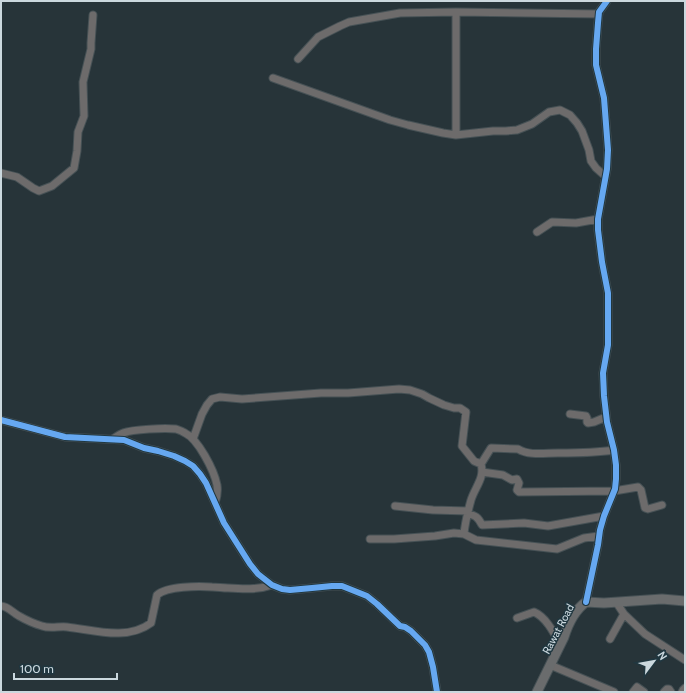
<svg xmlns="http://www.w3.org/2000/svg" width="686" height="693" viewBox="0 0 686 693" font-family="Cabin,sans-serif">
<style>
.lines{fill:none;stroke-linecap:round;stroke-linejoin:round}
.minor-casing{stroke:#465155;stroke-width:9}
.major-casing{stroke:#465155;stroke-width:11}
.minor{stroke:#6d6b6b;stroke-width:7}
.major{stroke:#6a6c6d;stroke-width:9}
.cycleway-casing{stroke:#203740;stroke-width:8}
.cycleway{stroke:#66a8f1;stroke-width:6}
.labels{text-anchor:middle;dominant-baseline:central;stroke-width:3;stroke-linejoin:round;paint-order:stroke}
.street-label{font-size:11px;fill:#cbd8de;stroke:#203740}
</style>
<rect width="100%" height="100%" fill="#273439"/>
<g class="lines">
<g class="minor-casing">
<path id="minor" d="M298,59L318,37L340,26L349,22L400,13L456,12L599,14
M273,78L390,120L408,125L443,133L456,135L493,131H506L517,130L532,124L549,112L560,110L570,115L577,123L582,131L589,150L591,161L596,168L605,176
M456,135V12
M1,173L17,177L33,188L39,191L52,186L74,168L77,151L78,132L84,116L83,82L91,49V43L93,15
M537,232L552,222L576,223L598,219
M570,414L586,416L587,418V422L588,423L594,422L606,417
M1,420L65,437L124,440L144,448L158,451L174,456L185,461L193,466L200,474L206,483L224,523L250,564L258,574L272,585L282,589L290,590L312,588L332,586H342L367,596L377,604L400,626L405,627L411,631L425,645L429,652L433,667L437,692
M113,439C116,437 120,434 123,433C133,429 165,428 176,429C179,430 182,431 185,433C198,439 214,470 217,485C218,491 217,497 215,503
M193,439L202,414L207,405L212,399L220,397L242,399L321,393H348L399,389L410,390L422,394L429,398L444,405L454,408H460L466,412L462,446L474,461L481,464C485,478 475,487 471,500C468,511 465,523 464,534
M481,464L491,448L518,449C529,456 545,453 558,453C577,453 595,453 614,450
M482,472L503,475L512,480L517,479L519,483L517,490L519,492L614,491L638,487L641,490L645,508L648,509L662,505
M395,506L433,510L468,511
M467,513C476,516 478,517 482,525L524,523L548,526L604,516
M370,539H394L435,536L454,533L464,534L476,540L557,549L584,538L599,536
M586,602L598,545L600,530L604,516L615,489L616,479V465L614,450L607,422L604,396L603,373L608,345V293L602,262L598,230V219L607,169L608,150L604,98L596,65V49L598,23L599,12L607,1
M616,602L624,614L645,634L685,660
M1,606C8,606 13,613 19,616C26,620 35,624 42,626C50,629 59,626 67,627C94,630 127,641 151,623L157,595C167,586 199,586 212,587C217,587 223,588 228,588C242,589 258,590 272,585
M517,618L534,612C546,617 554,633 560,644
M610,639L624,614
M550,665L614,692
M633,692L637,687L644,692
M664,692L667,689H669L671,692
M682,692L683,690L685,688"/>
</g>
<g class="major-casing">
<path id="major" d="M537,692L564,637C568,624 575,610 586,602L604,603L662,599L685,601"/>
</g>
<use href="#minor" class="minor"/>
<use href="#major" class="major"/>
<g class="cycleway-casing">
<path id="cycleway" d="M1,420L65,437L124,440L144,448L158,451L174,456L185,461L193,466L200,474L206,483L224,523L250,564L258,574L272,585L282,589L290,590L312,588L332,586H342L367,596L377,604L400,626L405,627L411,631L425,645L429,652L433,667L437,692
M586,602L598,545L600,530L604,516L615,489L616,479V465L614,450L607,422L604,396L603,373L608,345V293L602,262L598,230V219L607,169L608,150L604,98L596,65V49L598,23L599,12L607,1"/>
</g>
<use href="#cycleway" class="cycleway"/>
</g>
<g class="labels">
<g class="street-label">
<text transform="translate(558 629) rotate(-62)">Rawat Road</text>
</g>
</g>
<rect width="686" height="693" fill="none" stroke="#cbd8de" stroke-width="4"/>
<g transform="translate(654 661) rotate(58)" stroke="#203740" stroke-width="3" paint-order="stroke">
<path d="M0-3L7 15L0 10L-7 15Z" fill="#cbd8de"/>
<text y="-6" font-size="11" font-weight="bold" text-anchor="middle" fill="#cbd8de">N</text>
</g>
<path d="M14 673v6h103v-6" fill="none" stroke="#cbd8de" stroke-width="2"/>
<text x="20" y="673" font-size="12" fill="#cbd8de" stroke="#203740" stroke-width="3" paint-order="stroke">100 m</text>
</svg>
